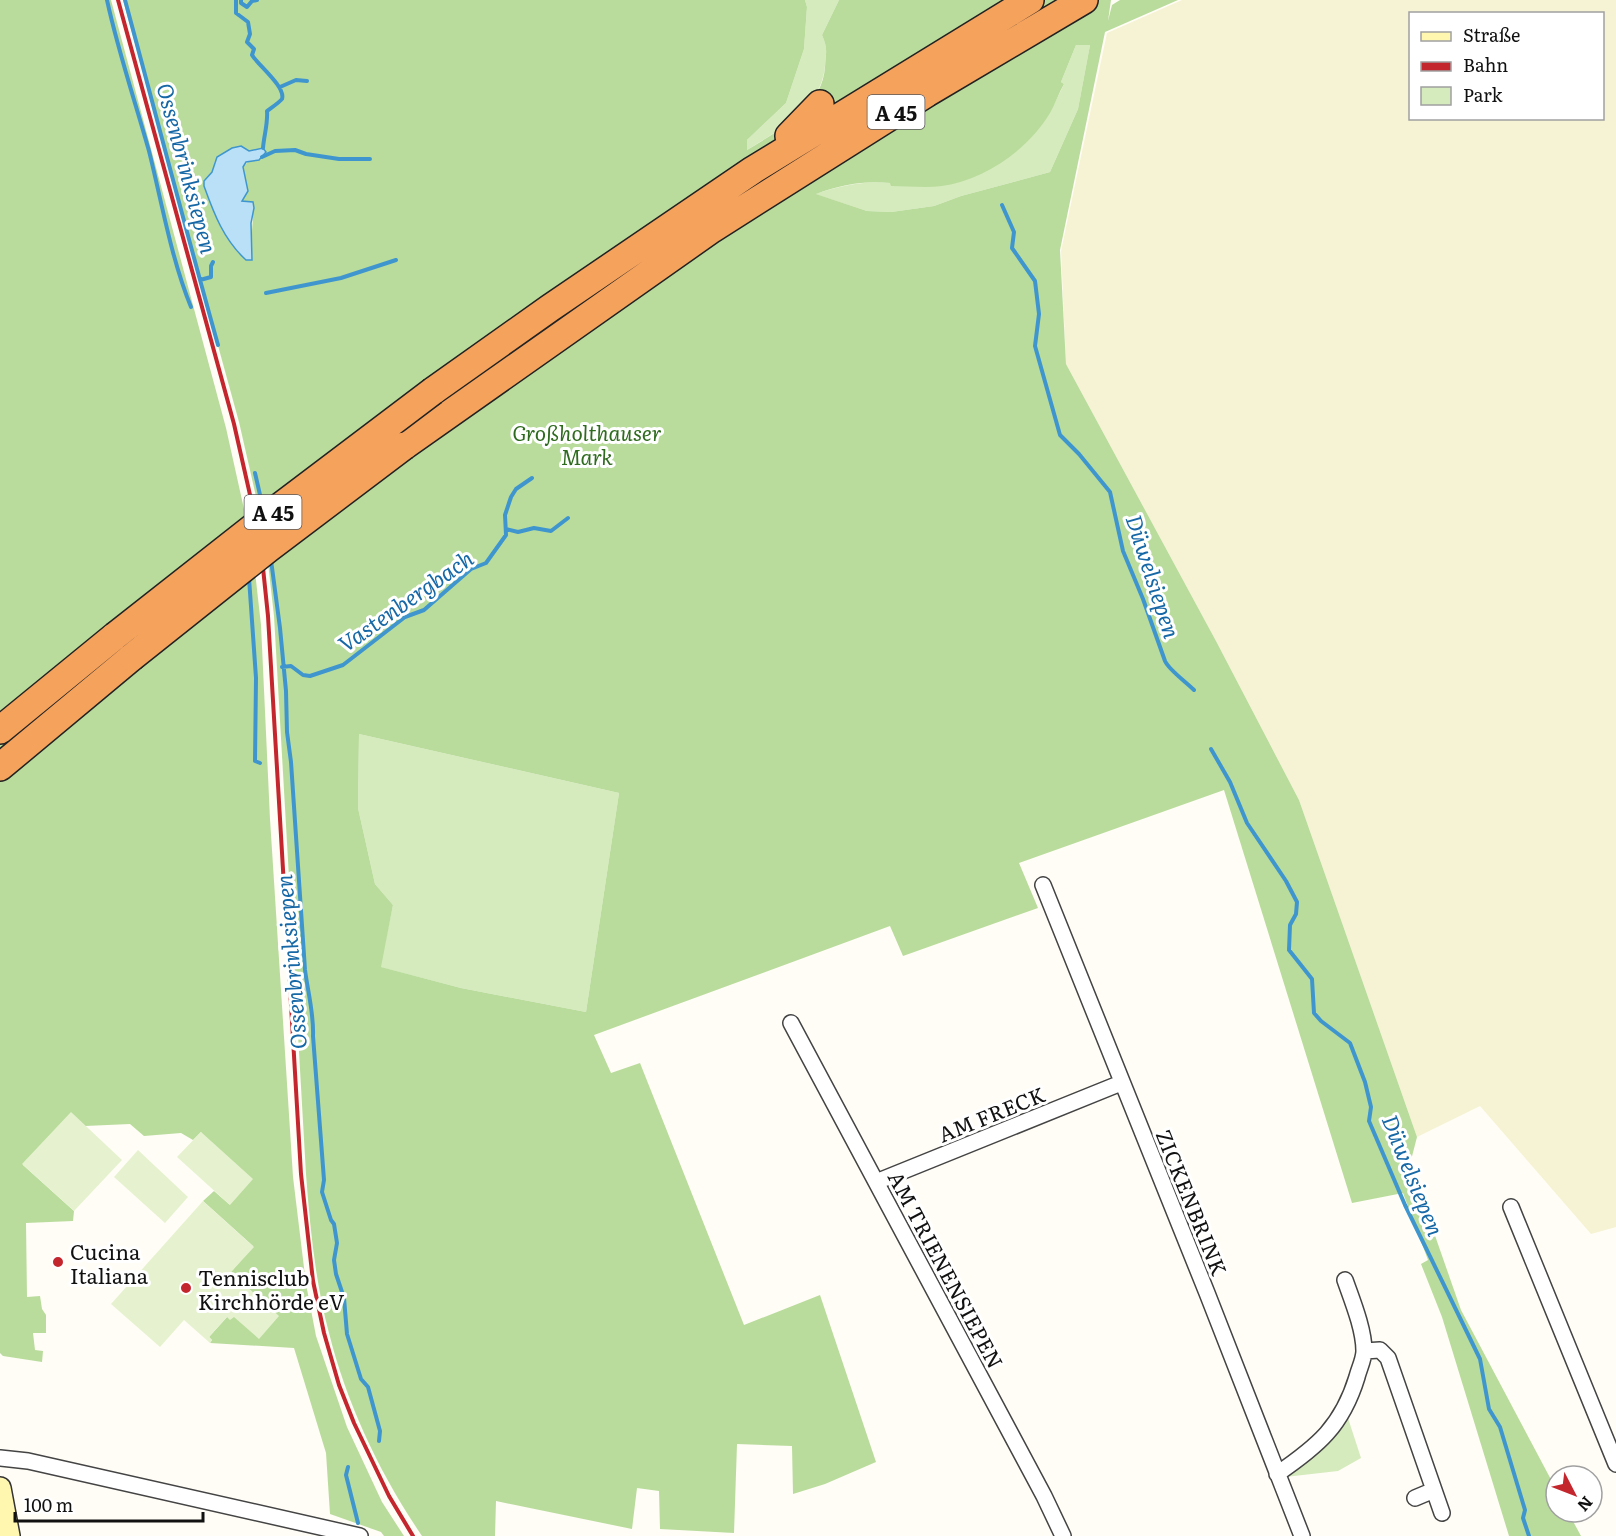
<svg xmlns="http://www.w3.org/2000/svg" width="1616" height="1536" viewBox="0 0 1616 1536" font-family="Literata,serif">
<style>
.farmland{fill:#f6f3d4;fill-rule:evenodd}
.green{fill:#d5ebbd}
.forest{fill:#b9dc9c;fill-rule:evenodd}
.pitch{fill:#e6f2cf}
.water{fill:#b9e0f7;stroke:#3f96cf;stroke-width:1.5}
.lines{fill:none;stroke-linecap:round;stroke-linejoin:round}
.stream{stroke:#3f96cf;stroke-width:4}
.minor-casing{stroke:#444;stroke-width:18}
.secondary-casing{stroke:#333;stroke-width:24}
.motorway-casing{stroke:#222;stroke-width:30}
.minor{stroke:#fff;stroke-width:15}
.secondary{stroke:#fff6b0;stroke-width:21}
.motorway{stroke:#f5a25d;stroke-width:27}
.rail{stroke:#c4262e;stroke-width:4}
.motorway-bridge-casing{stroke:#222;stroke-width:30;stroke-linecap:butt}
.motorway-bridge{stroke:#f5a25d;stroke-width:27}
.poi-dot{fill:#c4262e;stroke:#fff;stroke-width:2}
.labels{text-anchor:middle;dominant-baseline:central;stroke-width:6;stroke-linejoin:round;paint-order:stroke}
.shield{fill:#fff;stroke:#585858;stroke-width:1.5}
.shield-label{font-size:20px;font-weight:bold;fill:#111}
.park-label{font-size:21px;font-style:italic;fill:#2f6b1f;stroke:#fff}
.street-label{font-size:21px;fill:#111;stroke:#fff}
.poi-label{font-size:21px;fill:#111;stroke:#fff;text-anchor:start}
.water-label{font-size:22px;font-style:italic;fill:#1768a6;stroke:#fff}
</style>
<rect width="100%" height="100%" fill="#fffdf5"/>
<path class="farmland" d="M1182,0H1616V1227L1591,1234L1480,1106L1417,1137L1299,800L1216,641L1066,364L1061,251L1107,33ZM1410,14H1602V118H1410Z"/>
<path class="green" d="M805,0H839L822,35C828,48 826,52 825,66C821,109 780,129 747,150V140L786,103L804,49L807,7Z
M1076,45H1090L1078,109L1050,172L961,196L934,206L891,212L867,211L815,194C838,186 866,180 891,183V186L981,173C1022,153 1045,126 1064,84L1061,82Z
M359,734L619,793L586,1012L461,988L380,967L393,905L375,884L358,808Z
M1347,1415L1361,1458L1338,1471L1285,1477Z"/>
<path class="forest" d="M0,0H111L226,428L252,545L261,625L270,819L293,1177L306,1284L316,1336L347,1427L382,1502L404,1536H384L381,1532L330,1514L326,1453L294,1348L210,1343L212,1340L209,1337L227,1317L231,1272L253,1246L203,1201L214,1191L230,1205L201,1132L193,1140L181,1133L144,1136L130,1124L85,1126L71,1113L23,1165L74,1211L73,1221L26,1223L27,1297L40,1296L42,1309L46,1315V1333H33L35,1350L43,1351L42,1362L3,1356L0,1353Z
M123,0H805L807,7L804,49L786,103L747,140V150C779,130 822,109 825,67C826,52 828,49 822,35L839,0H1111L1108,21L1112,5L1120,0H1178L1105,32L1060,250L1066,364L1216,641L1299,800L1417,1137L1410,1164L1461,1310L1556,1489V1512H1568L1581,1536H1509L1442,1317L1421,1264L1428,1260L1403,1193L1352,1203L1224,790L1019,863L1038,908L903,956L890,926L594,1035L611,1073L640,1063L744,1325L820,1295L876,1462L825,1484L793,1494L792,1446L737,1444L734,1533L660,1529L659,1491L637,1488L632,1529L496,1501L495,1536H422C380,1474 347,1405 329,1333C315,1281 310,1227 306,1174L274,616L265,536L239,422ZM1076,45H1090L1078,109L1050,172L961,196L934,206L891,212L867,211L816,194C838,185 867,180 890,183L891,186C907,186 925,188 942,186C984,180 1028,150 1050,113C1055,104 1059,93 1064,84L1061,82ZM241,146L249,151L259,150L243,167L248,191L241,201L252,202C255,221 249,241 252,259L207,177L213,170L215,161ZM359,734L619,793L586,1012L461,988L381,967L393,905L375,884L358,808Z"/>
<path class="pitch" d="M71,1112L122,1160L74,1211L22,1164Z
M201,1132L253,1179L230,1205L177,1157Z
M138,1150L188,1197L165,1223L114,1177Z
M203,1201L254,1247L231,1272L279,1316L259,1339L234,1317L230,1320L227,1317L209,1337L212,1340L210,1343L184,1320L160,1347L111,1304Z"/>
<path class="water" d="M241,146L249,151L263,148L266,152L259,160L246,162L243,167L248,191L242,201L253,202L254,208L251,223L252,260H246C224,240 214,214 204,186V181L212,172L217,157L232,148Z"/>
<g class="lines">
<path class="stream" d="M107,0C118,51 135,101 149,151C162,203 171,258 191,307
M125,0C156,115 186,231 218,345
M236,0V13L248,22L250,34L247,42L254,49L252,55C258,65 286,87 282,99C280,102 271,108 267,111C268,124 264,135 263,148
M241,0V3L247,7L252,1L257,0
M280,87L296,80L307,81
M262,157L275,151L295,150L306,154L339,159H370
M1002,205L1014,232L1012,248L1035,281L1039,314L1035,346L1060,435L1079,454L1110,492L1123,551L1143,599L1165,661C1169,670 1185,681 1194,690
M200,280L211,277V266L213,262
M266,293L341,278L396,260
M255,473L263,508
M506,529L518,532L534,528L551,531L568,518
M271,560L280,628L286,691L287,732L291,762L305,970C308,993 314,1014 313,1036L324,1180L322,1192L331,1220L334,1224L337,1243L334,1260L336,1274L344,1298L347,1334L361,1379L368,1387L380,1431L379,1441
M249,578L256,678L255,761L260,763
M282,667L291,666L303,675L310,676L343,665L405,617L424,610L471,569L486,563L506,535L505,515L511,497L516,489L532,478
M1211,749L1230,782L1247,823L1286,881L1297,902L1296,914L1290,925L1289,950L1312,979L1314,1013L1321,1021L1350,1043L1365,1082L1371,1107L1369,1121L1405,1205L1480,1359L1489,1409L1500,1427L1525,1510L1523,1518L1529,1536
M348,1467L346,1475L358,1523"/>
<g class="minor-casing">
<path id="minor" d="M1043,885L1207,1293L1302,1536
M791,1023L1044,1496L1063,1536
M876,1182L1121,1083
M1511,1207L1616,1464
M1364,1351L1380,1350L1388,1358L1442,1513
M0,1458L28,1461L360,1536
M1277,1474C1318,1446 1342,1426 1357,1377C1359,1369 1364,1359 1364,1351C1364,1329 1352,1300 1345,1280
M1415,1498L1434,1490"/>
</g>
<g class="secondary-casing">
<path id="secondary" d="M0,1488L9,1536"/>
</g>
<g class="motorway-casing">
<path id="motorway" d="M789,136L820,104
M433,391L550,308L753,170L1030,0
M404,446L712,229L927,93L1084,0
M0,730L115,636
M0,767L132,657"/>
</g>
<use href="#minor" class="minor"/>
<use href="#secondary" class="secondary"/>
<use href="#motorway" class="motorway"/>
<path class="rail" d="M118,0L234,424L260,539L268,616L301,1174L313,1281L324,1333L339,1385L354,1423L389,1496L413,1536"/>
<g class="motorway-bridge-casing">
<path id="motorway-bridge" d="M115,636L269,515L433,391
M132,657L269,548L404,446"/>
</g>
<use href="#motorway-bridge" class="motorway-bridge"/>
</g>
<g class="poi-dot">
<circle cx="58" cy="1262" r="6"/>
<circle cx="186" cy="1288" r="6"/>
</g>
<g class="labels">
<g class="shield">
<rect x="867.5" y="95" width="57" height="34" rx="4.5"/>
<rect x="244.5" y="495" width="57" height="34" rx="4.5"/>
</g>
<g class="shield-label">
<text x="896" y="112">A 45</text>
<text x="273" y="512">A 45</text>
</g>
<g class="park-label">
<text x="587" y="431">Großholthauser<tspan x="587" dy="24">Mark</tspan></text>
</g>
<g class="street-label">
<text transform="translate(991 1113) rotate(-22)">AM FRECK</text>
<text transform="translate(1193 1202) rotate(68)">ZICKENBRINK</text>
<text transform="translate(947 1269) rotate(62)">AM TRIENENSIEPEN</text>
</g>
<g class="poi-label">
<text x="70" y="1250">Cucina<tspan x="70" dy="24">Italiana</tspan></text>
<text x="198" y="1276">Tennisclub<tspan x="198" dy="24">Kirchhörde eV</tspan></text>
</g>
<g class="water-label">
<text transform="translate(188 168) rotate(75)">Ossenbrinksiepen</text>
<text transform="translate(1154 576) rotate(72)">Düwelsiepen</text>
<text transform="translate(405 600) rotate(-35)">Vastenbergbach</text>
<text transform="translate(290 962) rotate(-95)">Ossenbrinksiepen</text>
<text transform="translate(1414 1175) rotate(68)">Düwelsiepen</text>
</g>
</g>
<rect x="1409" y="12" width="195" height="108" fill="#ffffff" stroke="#a0a0a0" stroke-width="1.5"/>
<rect x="1421" y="32" width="30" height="9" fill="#fff6b0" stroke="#a0a0a0" stroke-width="1.5"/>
<text x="1463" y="42" font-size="18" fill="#111111">Straße</text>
<rect x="1421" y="62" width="30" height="9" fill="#c4262e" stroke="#a0a0a0" stroke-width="1.5"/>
<text x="1463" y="72" font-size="18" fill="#111111">Bahn</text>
<rect x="1421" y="87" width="30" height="18" fill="#d5ebbd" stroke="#a0a0a0" stroke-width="1.5"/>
<text x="1463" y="102" font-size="18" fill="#111111">Park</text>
<g transform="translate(1574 1494) rotate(132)"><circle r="28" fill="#ffffff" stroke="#a0a0a0" stroke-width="1.5"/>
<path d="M0-4.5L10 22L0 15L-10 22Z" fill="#c4262e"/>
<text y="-9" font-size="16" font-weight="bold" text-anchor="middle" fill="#111111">N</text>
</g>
<path d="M15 1512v9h188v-9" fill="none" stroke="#111111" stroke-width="3"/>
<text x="24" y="1512" font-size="18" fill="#111111" stroke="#ffffff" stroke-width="4.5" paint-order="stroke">100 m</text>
</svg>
